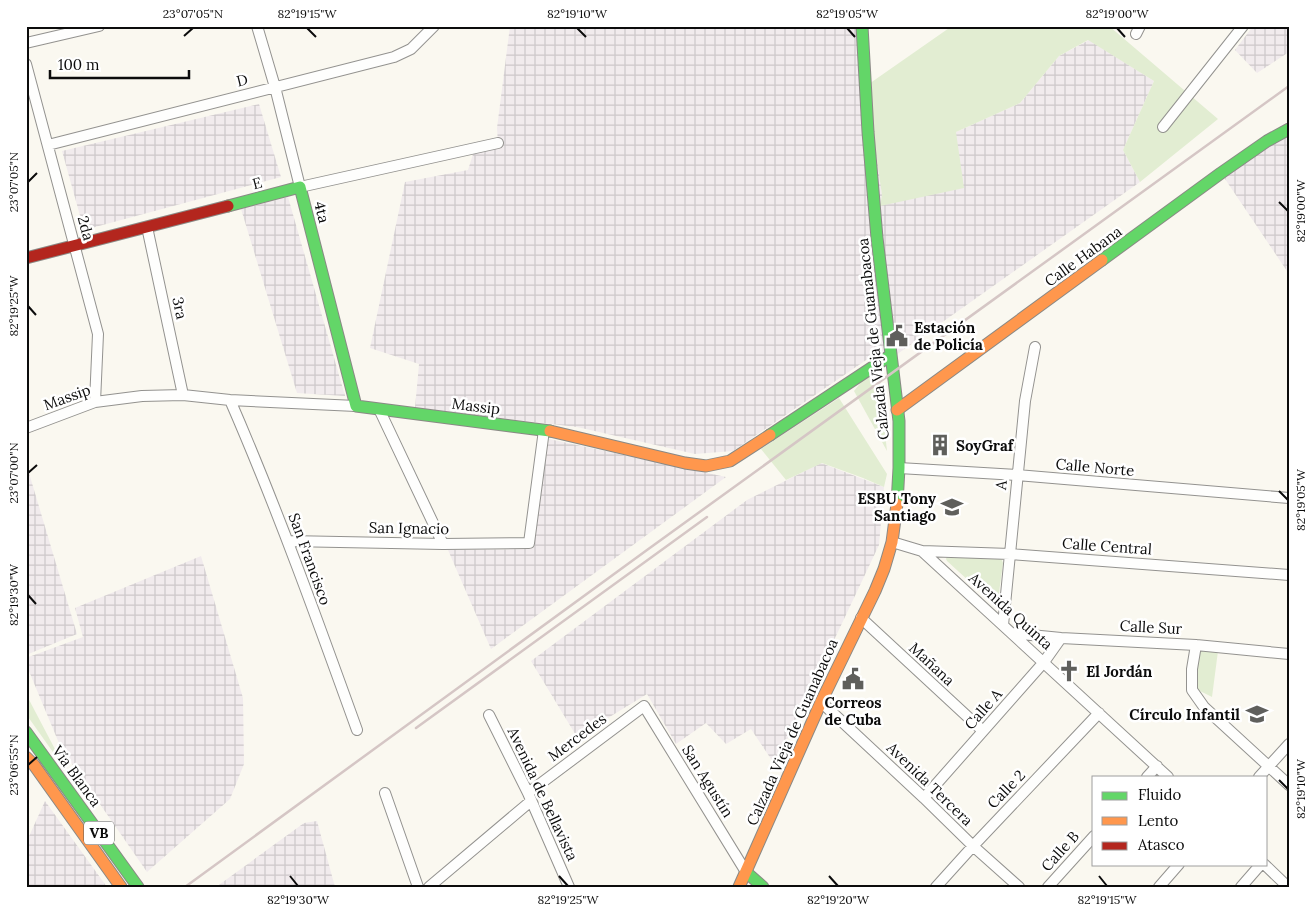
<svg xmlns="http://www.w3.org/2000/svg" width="1315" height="913" viewBox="0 0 1315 913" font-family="Lora,serif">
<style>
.industrial{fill:url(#industrial-grid)}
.green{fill:#e2edd2}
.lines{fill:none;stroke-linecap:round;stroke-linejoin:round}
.street-casing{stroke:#93928f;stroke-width:12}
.fast-casing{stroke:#8a8985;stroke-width:13}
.slow-casing{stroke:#8a8985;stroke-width:13}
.jam-casing{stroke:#8a8985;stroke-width:13}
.street{stroke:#fefefd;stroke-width:10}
.fast{stroke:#63d668;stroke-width:11}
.slow{stroke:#ff974d;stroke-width:11}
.jam{stroke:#b3261e;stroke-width:11}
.rail{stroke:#d5c6c5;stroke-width:2.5}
.ticks{fill:none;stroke:#0c0c0c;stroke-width:2}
.labels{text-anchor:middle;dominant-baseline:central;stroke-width:5;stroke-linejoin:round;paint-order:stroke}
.shield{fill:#fff;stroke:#555;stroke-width:1}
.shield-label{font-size:14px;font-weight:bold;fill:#0c0c0c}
.street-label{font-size:15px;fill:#0c0c0c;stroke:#fff}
.poi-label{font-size:15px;font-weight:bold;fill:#0c0c0c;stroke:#fff;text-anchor:start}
.neatline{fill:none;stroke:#0c0c0c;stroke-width:2}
.ticks-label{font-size:12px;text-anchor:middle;fill:#0c0c0c}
</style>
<defs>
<pattern id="industrial-grid" width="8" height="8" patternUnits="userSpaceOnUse" patternTransform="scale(1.25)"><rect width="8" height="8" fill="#f1ebed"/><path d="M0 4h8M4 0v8" fill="none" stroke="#cdc8ca"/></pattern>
</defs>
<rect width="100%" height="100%" fill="#faf8f0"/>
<path class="industrial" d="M510,26H862L882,195L880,206L956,132L1020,103L1059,56L1089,40L1154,81L1123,150L1140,182L896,355L875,354L733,451L695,454L577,427L415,408L419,364L370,348L405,182L468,170L475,148L498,143L497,128Z
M1253,26H1289V52L1257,73L1235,50Z
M259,104L281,177L84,230L62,151Z
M1289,126V274L1221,173Z
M288,197L345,396L297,393L241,209Z
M549,439L726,477L491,649L448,550L531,549Z
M26,463L77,634L26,655Z
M821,463L884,487L879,545L775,765L751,729L726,744L706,723L676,744L647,694L577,737L531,661L747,500Z
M201,556L243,698L244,764L230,799L147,872L61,748L26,664V658L83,637L75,608Z
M45,801L107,887H26V843Z
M317,821L335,887H216L304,823Z"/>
<path class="green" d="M952,26H1109L1218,119L1140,182L1123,150L1154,81L1088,40L1059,56L1020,103L956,132L964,188L880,206L882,195L866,86Z
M878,370L887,451L854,391L862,381Z
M839,398L887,474L884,487L863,478L822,463L786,480L761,449Z
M947,556L1001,558L1003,563L998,600L997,603H993L992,602L947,561L946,559Z
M1197,648L1218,651L1212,697L1194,688Z
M26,694L67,772L26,714Z"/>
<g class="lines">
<g class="street-casing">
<path id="street" d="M257,26L275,87L300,187L498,143
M1136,34L1140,26
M26,43L99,26
M26,64L98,334L95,402
M1163,127L1243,26
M48,145L394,57L411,49L434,26
M147,227L183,395
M230,400C277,508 317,619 357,730
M379,409L443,544
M26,428L95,402L142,396L183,395L230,400L356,406
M899,468L1017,475L1289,498
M288,541L443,544L529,543L544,430
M892,542L922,551L1168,777
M922,551L1010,554L1289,575
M861,618L983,731
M1003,625L1010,554L1025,401L1035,347
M1012,633L1061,638L1196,645L1289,654
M1196,645L1192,669V690L1204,707L1289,785
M821,702L924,798L973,846L1019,887
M489,715L528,793L569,887
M1147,777L1157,766
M1259,777L1289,744
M385,793L418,887
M528,793L644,706L746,872
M924,798L1044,662L1061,638
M1264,864L1288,887
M429,887L531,801
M936,887L973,846L1099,713
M1048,887L1094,836
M1159,887L1179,864
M1241,887L1261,864"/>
</g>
<g class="fast-casing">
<path id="fast" d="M862,26L868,132L877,238L899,421V468L897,504
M228,206L300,187L356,406L550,431
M1102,260L1221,173L1267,141L1289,129
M770,435L891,355
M26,732L138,887
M746,872L763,887"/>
</g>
<g class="slow-casing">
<path id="slow" d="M897,410L1102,260
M550,431L685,463L706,466L730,461L770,435
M26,757L34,765L121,887
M739,887L821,702L875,591L884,569L892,542L897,504"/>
</g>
<g class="jam-casing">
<path id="jam" d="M26,258L228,206"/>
</g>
<use href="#street" class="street"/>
<use href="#fast" class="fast"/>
<use href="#slow" class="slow"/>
<use href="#jam" class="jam"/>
<path class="rail" d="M416,728L707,517
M185,887L647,550L1289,86"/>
</g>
<path class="ticks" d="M307,28L316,37M577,28L586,37M847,28L855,37M1117,28L1125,37M184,36L193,28M28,182L37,173M1279,202L1288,211M28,306L36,315M28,473L37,465M1279,491L1288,500M28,595L36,604M28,765L37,757M1279,780L1288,789M290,876L298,886M559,876L568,886M829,876L838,886M1099,876L1107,886"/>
<defs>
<g id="civic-bare" transform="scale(1.725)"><path d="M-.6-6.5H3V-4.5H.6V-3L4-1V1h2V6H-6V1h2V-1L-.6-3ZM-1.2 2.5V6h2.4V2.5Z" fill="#5f5f5c" stroke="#fff" stroke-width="2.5" paint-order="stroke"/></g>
<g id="building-bare" transform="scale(1.725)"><path d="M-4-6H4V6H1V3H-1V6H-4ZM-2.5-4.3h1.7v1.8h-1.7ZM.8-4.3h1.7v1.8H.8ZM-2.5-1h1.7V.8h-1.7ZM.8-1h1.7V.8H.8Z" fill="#5f5f5c" stroke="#fff" stroke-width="2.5" paint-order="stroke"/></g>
<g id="school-bare" transform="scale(1.725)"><path d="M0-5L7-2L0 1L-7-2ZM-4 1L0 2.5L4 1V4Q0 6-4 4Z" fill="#5f5f5c" stroke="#fff" stroke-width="2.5" paint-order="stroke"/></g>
<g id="church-bare" transform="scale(1.725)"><path d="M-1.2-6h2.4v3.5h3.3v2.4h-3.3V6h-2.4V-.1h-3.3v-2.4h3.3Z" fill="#5f5f5c" stroke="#fff" stroke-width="2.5" paint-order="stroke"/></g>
</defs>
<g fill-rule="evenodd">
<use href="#civic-bare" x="897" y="336"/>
<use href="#building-bare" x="940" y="445"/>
<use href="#school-bare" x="952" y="507"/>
<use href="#church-bare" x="1069" y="671"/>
<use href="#civic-bare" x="853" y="679"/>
<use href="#school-bare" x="1257" y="714"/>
</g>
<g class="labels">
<rect class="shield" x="84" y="821.5" width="30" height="23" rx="4"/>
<g class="shield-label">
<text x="99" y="833">VB</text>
</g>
<g class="street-label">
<text transform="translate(242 80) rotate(-14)">D</text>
<text transform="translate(257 183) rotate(-15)">E</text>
<text transform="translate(322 212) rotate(75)">4ta</text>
<text transform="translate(86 228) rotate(75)">2da</text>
<text transform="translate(1083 256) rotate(-36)">Calle Habana</text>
<text transform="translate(180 308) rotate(78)">3ra</text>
<text transform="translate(873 339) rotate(-96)">Calzada Vieja de Guanabacoa</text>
<text transform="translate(67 397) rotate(-20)">Massip</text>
<text transform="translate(476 406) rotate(7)">Massip</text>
<text transform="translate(1095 467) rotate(5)">Calle Norte</text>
<text transform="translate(1001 485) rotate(-85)">A</text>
<text transform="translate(409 528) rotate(1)">San Ignacio</text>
<text transform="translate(1107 546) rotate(4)">Calle Central</text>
<text transform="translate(310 559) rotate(70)">San Francisco</text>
<text transform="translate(1011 611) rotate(42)">Avenida Quinta</text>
<text transform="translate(1151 627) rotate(3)">Calle Sur</text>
<text transform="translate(932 664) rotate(43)">Mañana</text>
<text transform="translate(983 709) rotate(-49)">Calle A</text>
<text transform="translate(792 732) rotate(-66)">Calzada Vieja de Guanabacoa</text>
<text transform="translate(577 737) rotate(-37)">Mercedes</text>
<text transform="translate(77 776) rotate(54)">Vía Blanca</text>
<text transform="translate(708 781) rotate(58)">San Agustín</text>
<text transform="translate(930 784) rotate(44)">Avenida Tercera</text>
<text transform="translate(1006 789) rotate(-46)">Calle 2</text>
<text transform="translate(543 794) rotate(65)">Avenida de Bellavista</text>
<text transform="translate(1060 851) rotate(-48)">Calle B</text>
</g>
<g class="poi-label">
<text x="914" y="327">Estación<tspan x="914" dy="17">de Policía</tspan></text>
<text x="956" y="445">SoyGraf</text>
<text x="936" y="498" text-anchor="end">ESBU Tony<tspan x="936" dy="17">Santiago</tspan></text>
<text x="1086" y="671">El Jordán</text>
<text x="853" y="702" text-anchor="middle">Correos<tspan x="853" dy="17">de Cuba</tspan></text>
<text x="1240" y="714" text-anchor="end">Círculo Infantil</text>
</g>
</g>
<rect width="1315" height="913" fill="none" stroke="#ffffff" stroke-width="55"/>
<rect x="1092" y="776" width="175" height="90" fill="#ffffff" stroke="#9e9e9e"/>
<rect x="1102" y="792" width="25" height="8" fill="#63d668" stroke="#9e9e9e"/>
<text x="1138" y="800" font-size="15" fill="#0c0c0c">Fluido</text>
<rect x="1102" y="817" width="25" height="8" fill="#ff974d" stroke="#9e9e9e"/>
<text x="1138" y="826" font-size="15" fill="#0c0c0c">Lento</text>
<rect x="1102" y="842" width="25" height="8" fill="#b3261e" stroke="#9e9e9e"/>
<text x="1138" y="850" font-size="15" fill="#0c0c0c">Atasco</text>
<path d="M50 70v8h139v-8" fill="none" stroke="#0c0c0c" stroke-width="2.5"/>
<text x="58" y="70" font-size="15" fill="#0c0c0c" stroke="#ffffff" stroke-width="4" paint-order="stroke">100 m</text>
<rect x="28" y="28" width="1260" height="858" class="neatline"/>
<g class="ticks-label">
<text x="193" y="18">23°07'05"N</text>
<text x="307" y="18">82°19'15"W</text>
<text x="577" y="18">82°19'10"W</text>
<text x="847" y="18">82°19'05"W</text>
<text x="1117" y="18">82°19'00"W</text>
<text transform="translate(14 182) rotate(-90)" y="4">23°07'05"N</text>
<text transform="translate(1301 211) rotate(-90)" y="4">82°19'00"W</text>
<text transform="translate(14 306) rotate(-90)" y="4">82°19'25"W</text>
<text transform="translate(14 473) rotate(-90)" y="4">23°07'00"N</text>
<text transform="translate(1301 500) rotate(-90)" y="4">82°19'05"W</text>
<text transform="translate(14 595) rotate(-90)" y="4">82°19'30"W</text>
<text transform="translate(14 765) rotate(-90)" y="4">23°06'55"N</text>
<text transform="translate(1301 789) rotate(-90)" y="4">82°19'10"W</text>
<text x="298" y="904">82°19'30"W</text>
<text x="568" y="904">82°19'25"W</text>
<text x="838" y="904">82°19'20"W</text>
<text x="1107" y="904">82°19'15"W</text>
</g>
</svg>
